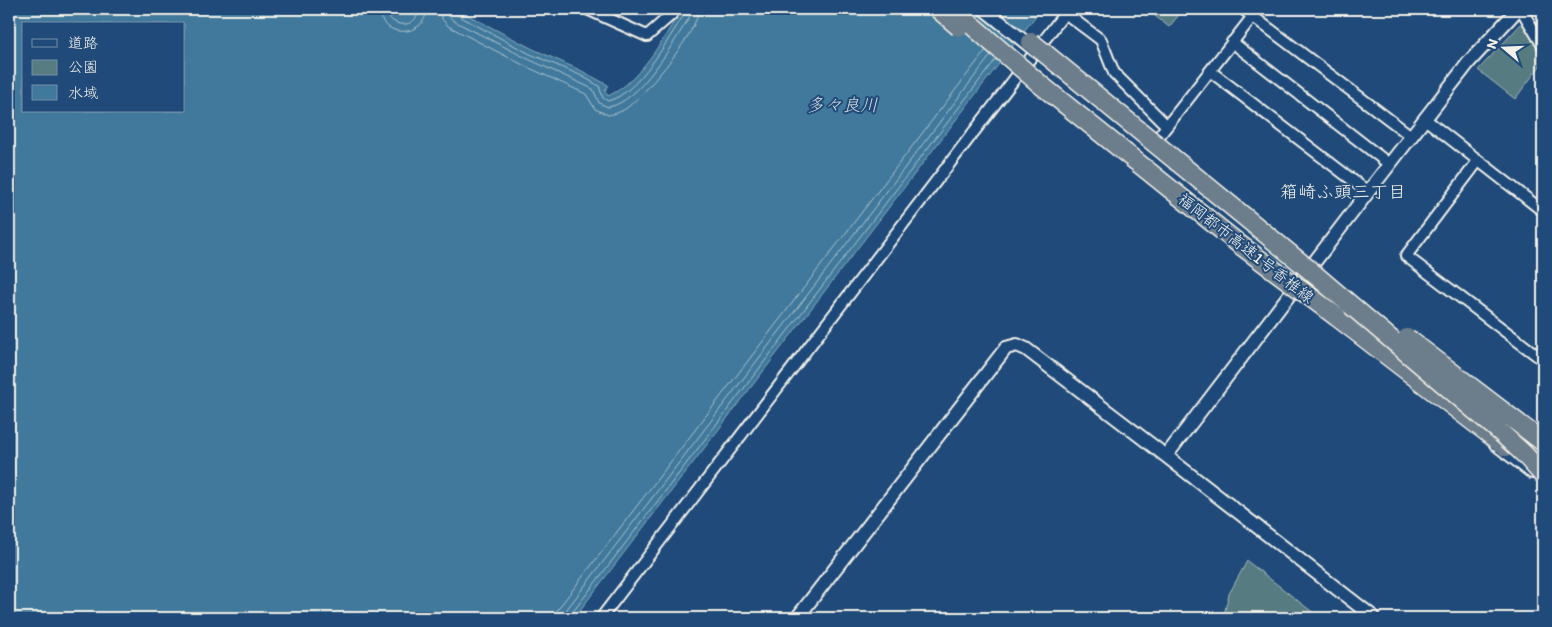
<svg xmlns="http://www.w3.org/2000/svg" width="1552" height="627" viewBox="0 0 1552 627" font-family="Itim,'Klee One',sans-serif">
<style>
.green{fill:#577c82;stroke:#a6b6b5}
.water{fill:#41799c;stroke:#89a9ba;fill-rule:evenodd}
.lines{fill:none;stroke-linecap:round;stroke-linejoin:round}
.shore{stroke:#acc1ca;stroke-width:1}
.minor-casing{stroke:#f4f1e8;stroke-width:14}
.tertiary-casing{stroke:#f4f1e8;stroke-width:16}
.motorway-casing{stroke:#f4f1e8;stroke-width:21}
.minor{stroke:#1f4a7a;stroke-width:10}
.tertiary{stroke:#1f4a7a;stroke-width:12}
.motorway{stroke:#6c7d8b;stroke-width:18}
.tertiary-bridge-casing{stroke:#f4f1e8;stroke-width:16;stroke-linecap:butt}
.motorway-bridge-casing{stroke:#f4f1e8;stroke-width:21;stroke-linecap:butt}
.tertiary-bridge{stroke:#1f4a7a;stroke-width:12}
.motorway-bridge{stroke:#6c7d8b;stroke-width:18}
.labels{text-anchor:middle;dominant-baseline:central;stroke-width:4;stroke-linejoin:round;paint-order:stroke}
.street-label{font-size:16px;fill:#f4f1e8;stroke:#1f4a7a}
.water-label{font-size:18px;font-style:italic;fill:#d9dfdd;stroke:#1f4a7a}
.neighbourhood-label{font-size:18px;fill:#f4f1e8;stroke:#1f4a7a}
</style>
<rect width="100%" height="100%" fill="#1f4a7a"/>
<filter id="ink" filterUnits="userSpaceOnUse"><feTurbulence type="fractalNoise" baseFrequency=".02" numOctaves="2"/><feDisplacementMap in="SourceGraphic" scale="10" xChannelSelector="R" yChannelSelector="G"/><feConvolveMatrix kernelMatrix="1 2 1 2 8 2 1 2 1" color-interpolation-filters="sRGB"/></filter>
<g filter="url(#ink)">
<path class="green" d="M1153,9H1182L1183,10L1169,27L1150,12Z
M1523,22L1543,57V62L1515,99L1478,70Z
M1247,561L1320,618H1223L1229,594Z"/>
<path class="water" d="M9,9H396C399,12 401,13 406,13L408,9H453L462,12L533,49L582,71L608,85L605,91L608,96C641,81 663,38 682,9H1041L574,618H9ZM24,24H184V111H24Z"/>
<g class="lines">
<path class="shore" d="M379,9C380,39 425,39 427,9
M386,9C388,29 418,30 419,9
M440,9L442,19L448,26L525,66L586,94L595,109L608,115C615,114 624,111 629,106C648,91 698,32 699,9
M447,9L448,16L454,21L528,59L593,89L599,103L608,107C639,103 674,42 690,16L692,9
M453,9L457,15L530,54L580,75L599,86L603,98L608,101C639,93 668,39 685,13V9
M557,618V611L561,605L986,50
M564,618L567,609L991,55
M570,618L572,613L996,59"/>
<g class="minor-casing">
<path id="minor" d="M587,9L647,36L672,14V9
M1243,9L1411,136
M1521,9L1543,46
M1065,13L1101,40L1114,73L1167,126
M1232,42L1389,164
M1210,71L1368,192
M1425,119L1543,211
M1152,145L1253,16
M1478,161L1406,256L1543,360
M601,618L1068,9"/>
</g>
<g class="tertiary-casing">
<path id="tertiary" d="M1496,444L1532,472
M1166,456L1372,616V618
M797,618L1006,348L1017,345L1026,349L1166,456L1368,192L1469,62L1518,9"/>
</g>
<g class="motorway-casing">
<path id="motorway" d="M1337,317L1506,447
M1510,432L1543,458"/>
</g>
<use href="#minor" class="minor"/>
<use href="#tertiary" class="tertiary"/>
<use href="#motorway" class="motorway"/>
<g class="tertiary-bridge-casing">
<path id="tertiary-bridge" d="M984,9L1035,50"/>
</g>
<g class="motorway-bridge-casing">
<path id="motorway-bridge" d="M938,9L959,27
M953,9L1041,85L1239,244L1337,317
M1031,42L1306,267L1499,431L1524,454L1543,475
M1407,338L1543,442"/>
</g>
<use href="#tertiary-bridge" class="tertiary-bridge"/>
<use href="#motorway-bridge" class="motorway-bridge"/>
</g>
</g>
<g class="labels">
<g class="street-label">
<text transform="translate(1246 248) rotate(38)">福岡都市高速1号香椎線</text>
</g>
<g class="water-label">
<text x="842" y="105">多々良川</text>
</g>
<g class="neighbourhood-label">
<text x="1343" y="192">箱崎ふ頭三丁目</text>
</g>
</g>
<rect width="1552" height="627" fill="none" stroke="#1f4a7a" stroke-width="30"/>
<rect x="15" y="15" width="1522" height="597" fill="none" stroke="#f4f1e8" stroke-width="2" filter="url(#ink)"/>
<rect x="22" y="22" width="162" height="90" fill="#1f4a7a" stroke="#748da6"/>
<rect x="32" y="39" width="25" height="8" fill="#1f4a7a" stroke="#748da6"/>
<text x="68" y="48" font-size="15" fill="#f4f1e8">道路</text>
<rect x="32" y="60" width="25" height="15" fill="#577c82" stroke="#748da6"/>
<text x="68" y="72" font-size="15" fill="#f4f1e8">公園</text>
<rect x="32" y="85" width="25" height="15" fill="#41799c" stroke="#748da6"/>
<text x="68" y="98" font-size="15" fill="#f4f1e8">水域</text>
<g transform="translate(1504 48) rotate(289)" stroke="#1f4a7a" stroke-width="4" paint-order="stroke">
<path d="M0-4L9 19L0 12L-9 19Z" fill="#f4f1e8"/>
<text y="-8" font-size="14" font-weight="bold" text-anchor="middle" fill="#f4f1e8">N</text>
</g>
</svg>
